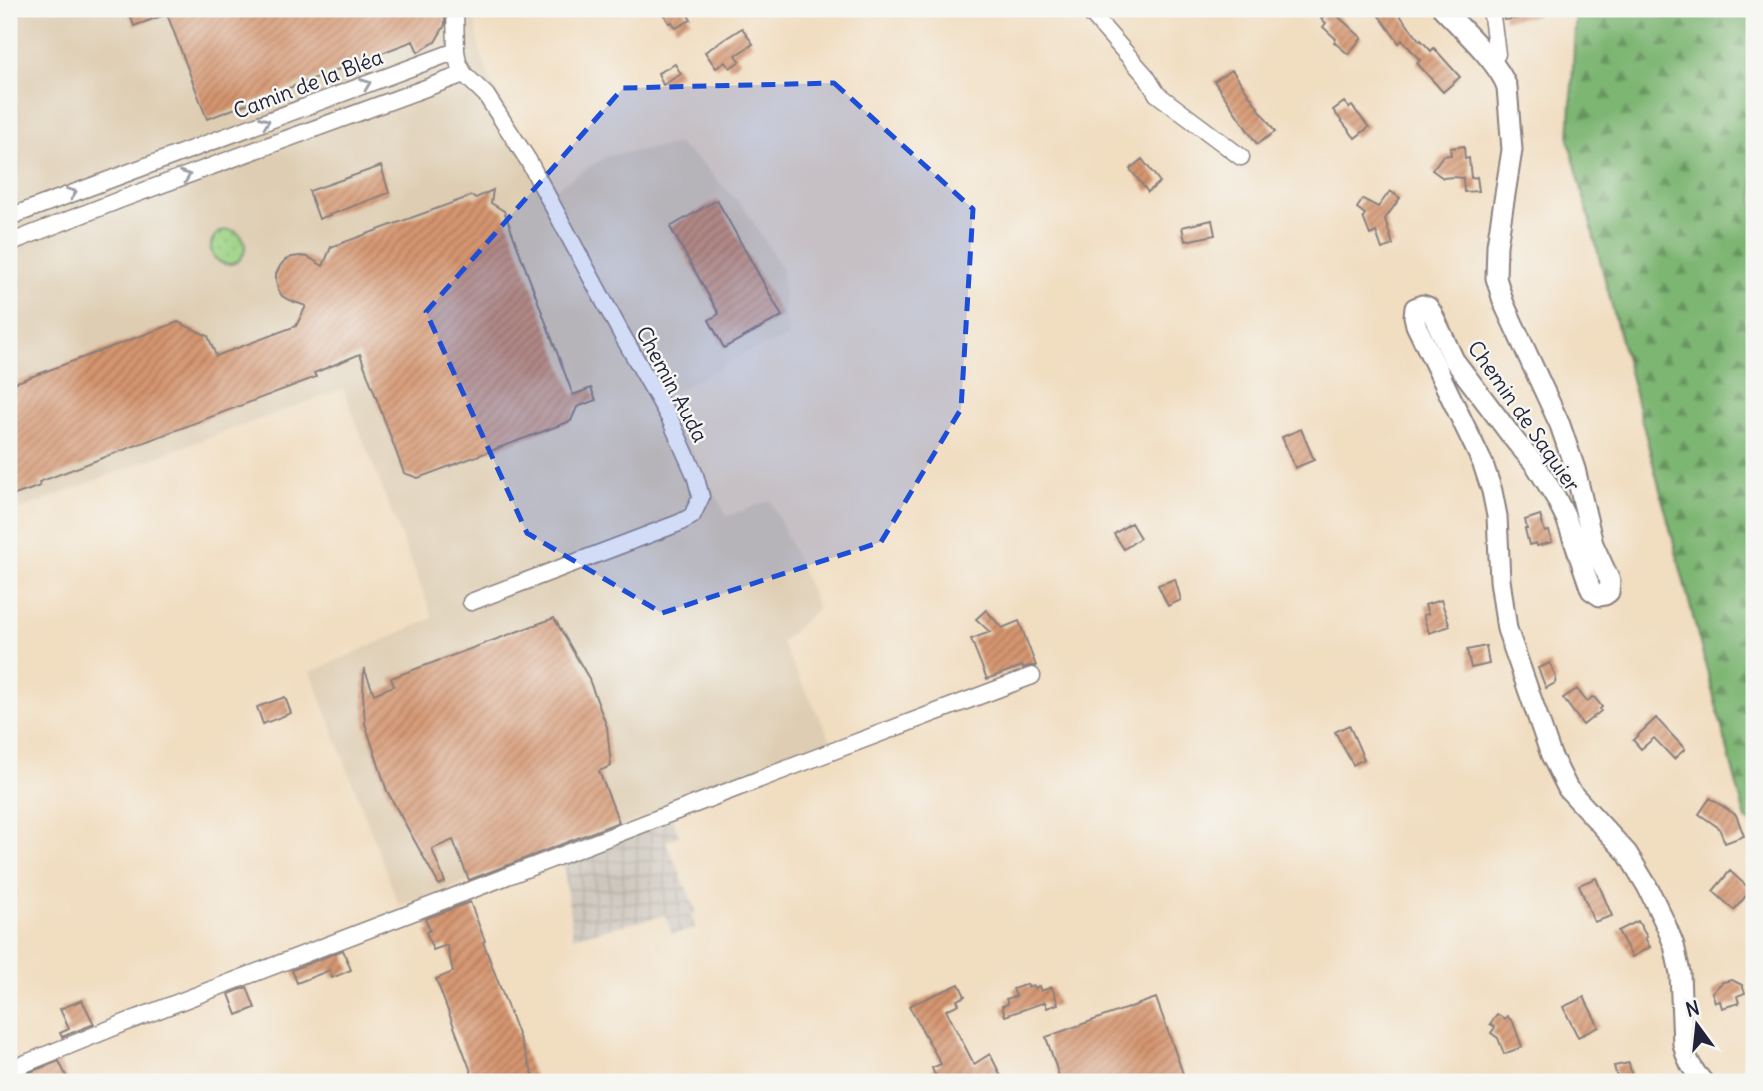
<svg xmlns="http://www.w3.org/2000/svg" width="1763" height="1091" viewBox="0 0 1763 1091" font-family="Delius,sans-serif">
<style>
.built{fill:#decdb2}
.industrial{fill:url(#industrial-grid)}
.grass{fill:url(#grass-dots);stroke:#5f7a60;stroke-width:2}
.forest{fill:url(#forest-firs);stroke:#506c56;stroke-width:2}
.building{fill:url(#building-hatch)}
.lines{fill:none;stroke-linecap:round;stroke-linejoin:round}
.minor-casing{stroke:#8a807e;stroke-width:19}
.tertiary-casing{stroke:#8a807e;stroke-width:23}
.minor{stroke:#fff;stroke-width:16}
.tertiary{stroke:#fff;stroke-width:19}
.oneway{stroke:#9c9ca7}
.marked{fill:#1d4ed8;fill-opacity:0.2;stroke:#1d4ed8;stroke-width:5;stroke-dasharray:14 9;stroke-linejoin:round}
.labels{text-anchor:middle;dominant-baseline:central;stroke-width:5;stroke-linejoin:round;paint-order:stroke}
.street-label{font-size:21px;fill:#22223b;stroke:#f6f6f2}
</style>
<defs>
<pattern id="industrial-grid" width="8" height="8" patternUnits="userSpaceOnUse" patternTransform="scale(1.75)"><rect width="8" height="8" fill="#cac3b8"/><path d="M0 4h8M4 0v8" fill="none" stroke="#ada79f"/></pattern>
<pattern id="grass-dots" width="8" height="8" patternUnits="userSpaceOnUse" patternTransform="scale(1.75)"><rect width="8" height="8" fill="#9cd385"/><path d="M2 2h.1M6 6h.1" fill="none" stroke="#86b574" stroke-width="1.8" stroke-linecap="round"/></pattern>
<pattern id="forest-firs" width="22" height="20" patternUnits="userSpaceOnUse" patternTransform="scale(1.75)"><rect width="22" height="20" fill="#7db572"/><path d="M5 1l3.5 6h-7zM16 11l3.5 6h-7z" fill="#66935f"/></pattern>
<pattern id="building-hatch" width="6" height="6" patternUnits="userSpaceOnUse" patternTransform="scale(1.75)"><rect width="6" height="6" fill="#d5956f"/><path d="M-1 1l2-2M0 6l6-6M5 7l2-2" fill="none" stroke="#ac795c"/></pattern>
</defs>
<rect width="100%" height="100%" fill="#f6f6f2"/>
<filter id="ink" filterUnits="userSpaceOnUse"><feTurbulence type="fractalNoise" baseFrequency=".0143" numOctaves="2"/><feDisplacementMap in="SourceGraphic" scale="14" xChannelSelector="R" yChannelSelector="G"/><feConvolveMatrix kernelMatrix="1 2 1 2 8 2 1 2 1" color-interpolation-filters="sRGB"/></filter>
<filter id="wash" filterUnits="userSpaceOnUse"><feTurbulence type="fractalNoise" baseFrequency=".00686" numOctaves="4" result="noise"/><feDisplacementMap in="SourceGraphic" scale="28" xChannelSelector="R" yChannelSelector="G"/><feGaussianBlur stdDeviation="1.57" result="paint"/><feColorMatrix in="noise" values="0 0 0 0 0 0 0 0 0 0 0 0 0 0 0 0 0 1.4 0 .05"/><feComposite in="paint" operator="in"/></filter>
<g filter="url(#wash)">
<rect width="100%" height="100%" fill="#f1ddc0"/>
<path class="built" d="M9,9H474L478,43L488,75L513,122L557,187L607,156L678,144L700,161L745,209L782,269L784,312L789,337L746,353L663,398L727,516L771,500L818,608L781,642L834,746L526,862L399,906L311,672L433,618L343,389L174,450L9,514Z"/>
<path class="industrial" d="M672,819L679,836L666,842L697,912L691,914L695,929L672,934L665,915L573,937L563,861Z"/>
<path class="grass" d="M211 247a17 17 0 1 1 34 0a17 17 0 1 1-34 0Z"/>
<path class="forest" d="M1576,9H1754V824L1746,820L1569,141Z"/>
<g id="blocks">
<path class="building" d="M128,9H445V25L435,42L418,52L413,41L207,119L167,14L134,26Z
M661,9H684L691,20L676,28L672,22L669,23Z
M1330,9L1362,38L1348,54L1334,42L1336,39L1323,27L1326,23L1321,19Z
M1374,9H1395L1420,41L1421,40L1431,51L1434,48L1460,77L1443,92L1417,63L1420,60L1402,40L1399,43Z
M1502,9H1536L1537,16L1504,20Z
M742,28L753,44L736,55L740,61L730,68L725,62L716,68L705,52Z
M675,64L681,74L663,85L658,73Z
M1232,70L1275,132L1257,144L1214,81Z
M1344,102L1349,108L1352,106L1369,127L1355,138L1333,110Z
M1464,146L1465,159L1469,158L1471,178L1477,177L1479,191L1464,192L1463,178L1453,177L1443,178L1432,170L1443,156L1451,155L1450,148Z
M1142,159L1160,182L1148,192L1130,169Z
M381,166L389,193L319,219L309,191Z
M493,190L491,203L504,211L573,395L591,388L596,400L577,407L571,421L418,478L404,473L360,354L314,373L316,377L39,482L40,486L9,497V385L178,322L208,336L216,356L296,326L306,306L289,300L282,296L278,289L276,281V274L280,266L285,260L292,257L300,256L308,257L323,266L331,247L471,196L476,198Z
M1390,191L1400,198L1385,219L1393,245L1382,249L1376,232L1370,235L1363,217L1365,214L1357,208L1363,199L1378,207Z
M717,200L782,316L724,348L709,320L719,314L670,227Z
M1212,220L1215,235L1185,241L1182,227Z
M1301,429L1314,460L1295,468L1282,437Z
M1540,515L1545,532L1549,531L1552,542L1537,546L1536,543L1529,545L1525,529H1527L1525,520Z
M1131,523L1140,538L1124,549L1114,534Z
M1175,579L1181,600L1168,606L1158,585Z
M1441,600L1450,626L1429,633L1423,615L1428,614L1425,605Z
M986,610L1002,628L1019,621L1036,666H1029L1023,668L1022,666L987,679L971,639L990,632L976,619Z
M554,618L588,677L607,727L611,766L599,771L619,822L469,880L453,840L432,849L445,882L439,885L387,791L365,723L363,695L364,668L374,694L394,686L391,678Z
M1486,646L1489,664L1471,668L1467,650Z
M1550,663L1556,678L1555,683L1546,688L1538,668Z
M1577,689L1587,702L1592,697L1595,698L1602,707L1600,709L1601,711L1583,725L1563,698Z
M285,697L291,713L263,724L257,707Z
M1656,718L1685,749L1674,759L1654,738L1641,749L1633,740Z
M1349,725L1364,759L1353,765L1335,732Z
M1710,798L1736,815L1744,836L1725,843L1719,828L1699,814Z
M1730,871L1751,890L1734,910L1713,891Z
M1596,878L1612,916L1594,922L1579,885Z
M470,902L485,941L483,942L536,1082H475L436,979L453,972L447,945L433,950L426,932L430,930L425,919Z
M1638,921L1647,937L1645,938L1650,947L1632,957L1618,931Z
M343,950L351,970L332,978L330,970L297,983L292,970Z
M1732,980L1742,985L1745,993L1737,996L1739,1003L1722,1008L1720,1001L1715,1002L1712,992L1723,982Z
M959,984L965,996L957,1000L959,1004L946,1010L974,1064L990,1054L1004,1082H940L934,1073L932,1068L941,1064L909,1006Z
M1027,984L1028,987L1033,986L1034,988L1039,986L1041,991L1052,987L1058,1004L1047,1008L1045,1002L1005,1016L1002,1006L1008,1004L1006,999L1016,996L1013,989Z
M247,987L255,1008L237,1015L229,994Z
M1584,997L1599,1027L1578,1037L1563,1007Z
M1156,998L1186,1082H1061L1046,1037Z
M82,1000L94,1024L62,1037L60,1033L69,1029L60,1009Z
M1497,1014L1505,1019L1507,1016L1513,1022L1522,1047L1504,1054L1498,1038L1491,1033L1495,1027L1490,1024Z
M59,1061L69,1082H9V1080Z
M1629,1063L1633,1082H1618L1614,1066Z"/>
</g>
</g>
<g filter="url(#ink)">
<use href="#blocks" fill-opacity="0" stroke="#8a807e" stroke-width="2"/>
<g class="lines">
<g class="minor-casing">
<path id="minor" d="M455,9L456,51L458,62L464,74L486,95L528,160L621,333L670,419L695,475L701,497L692,516L679,523L471,602
M1087,9L1146,76L1157,94L1241,157
M1491,9L1497,54L1492,61
M9,217L456,51
M9,243L122,199L464,74
M9,1070L127,1022L828,753L1032,676"/>
</g>
<g class="tertiary-casing">
<path id="tertiary" d="M1443,9C1462,29 1498,62 1507,87L1512,150L1497,245L1496,278L1504,304L1560,425L1575,469L1593,544L1610,581L1609,592L1605,595L1600,596L1591,590L1566,518L1556,498L1535,464L1516,442L1454,360L1432,313L1428,307L1422,305L1415,308L1414,316L1416,325L1483,464L1492,491L1497,516L1500,580L1507,629L1551,755L1568,789L1627,853L1647,886L1665,923L1674,945L1680,973L1683,1044C1686,1059 1693,1071 1703,1082"/>
</g>
<use href="#minor" class="minor"/>
<use href="#tertiary" class="tertiary"/>
</g>
<defs><path id="oneway-chevron" d="M-2-3.5L2.5 0L-2 3.5" fill="none" stroke-width="1.6" stroke-linecap="round" stroke-linejoin="round" transform="scale(1.75)"/></defs>
<g class="oneway">
<use href="#oneway-chevron" transform="translate(366 84) rotate(-21)"/>
<use href="#oneway-chevron" transform="translate(265 122) rotate(-21)"/>
<use href="#oneway-chevron" transform="translate(186 176) rotate(-20)"/>
<use href="#oneway-chevron" transform="translate(72 193) rotate(-21)"/>
</g>
</g>
<path class="marked" d="M834,83L973,209L961,409L881,542L662,613L527,533L426,312L623,88Z"/>
<g class="labels">
<g class="street-label">
<text transform="translate(308 84) rotate(-21)">Camin de la Bléa</text>
<text transform="translate(672 384) rotate(62)">Chemin Auda</text>
<text transform="translate(1524 416) rotate(55)">Chemin de Saquier</text>
</g>
</g>
<rect width="1763" height="1091" fill="none" stroke="#f6f6f2" stroke-width="35"/>
<g transform="translate(1697 1025) rotate(345)" stroke="#f6f6f2" stroke-width="5" paint-order="stroke">
<path d="M0-5L12 26L0 18L-12 26Z" fill="#22223b"/>
<text y="-10" font-size="19" font-weight="bold" text-anchor="middle" fill="#22223b">N</text>
</g>
</svg>
